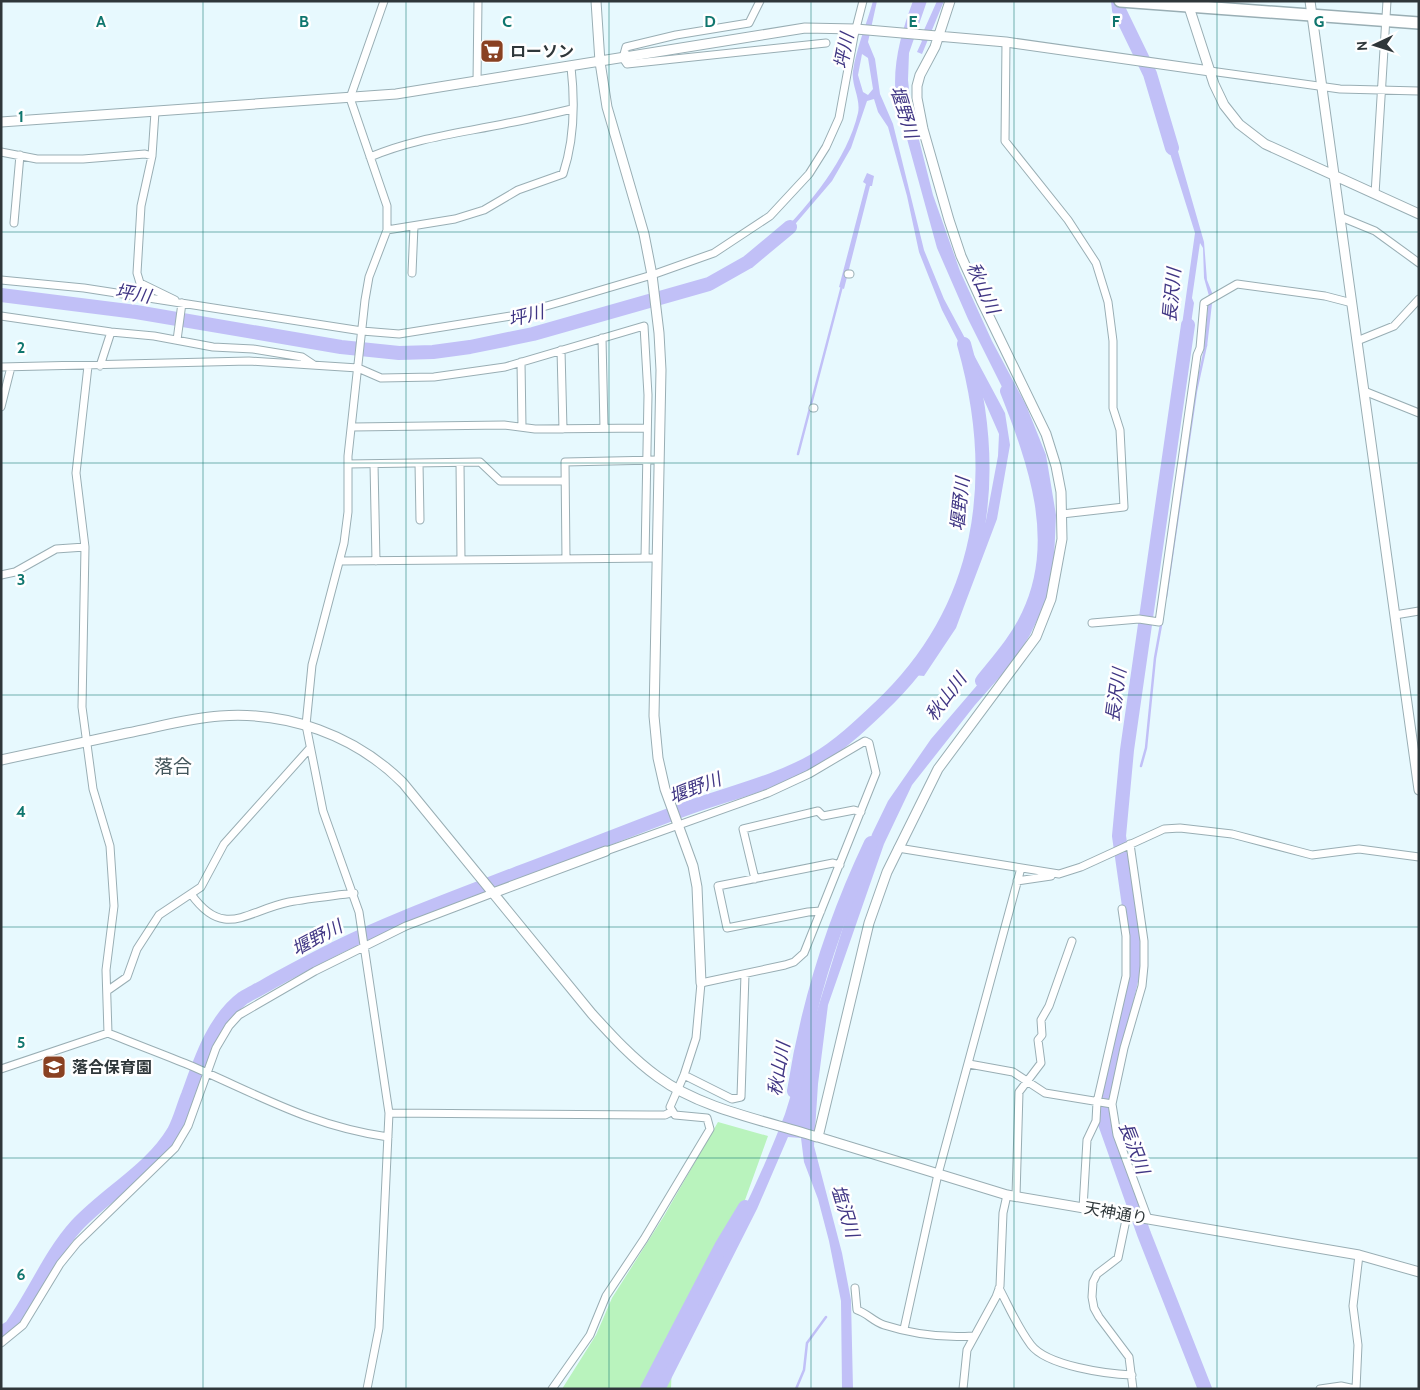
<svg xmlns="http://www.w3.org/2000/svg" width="1420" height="1390" viewBox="0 0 1420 1390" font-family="Cabin,'Noto Sans JP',sans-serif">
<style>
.green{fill:#b9f3bd}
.water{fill:#c1c0f7;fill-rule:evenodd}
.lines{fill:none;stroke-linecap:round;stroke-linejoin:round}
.stream{stroke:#c1c0f7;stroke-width:2.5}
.river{stroke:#c1c0f7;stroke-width:14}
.minor-casing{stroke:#99aeb4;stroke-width:9}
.tertiary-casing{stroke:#99aeb4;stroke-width:11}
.primary-casing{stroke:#99aeb4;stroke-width:14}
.minor{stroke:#fff;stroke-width:7}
.tertiary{stroke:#fff;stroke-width:9}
.primary{stroke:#fff;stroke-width:11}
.grid{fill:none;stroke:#0f766e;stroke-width:1;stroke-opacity:0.55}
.labels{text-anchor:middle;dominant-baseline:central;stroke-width:5;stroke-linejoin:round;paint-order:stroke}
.poi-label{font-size:16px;font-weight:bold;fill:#2f373a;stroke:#fff;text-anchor:start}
.street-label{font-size:16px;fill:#2f373a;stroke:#fff}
.water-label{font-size:18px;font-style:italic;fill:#403684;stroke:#fff}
.quarter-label{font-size:19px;fill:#43565b;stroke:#fff}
.grid-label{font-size:16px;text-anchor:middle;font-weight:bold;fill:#0f766e;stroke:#fff;stroke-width:5;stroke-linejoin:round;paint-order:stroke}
</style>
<rect width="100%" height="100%" fill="#e7f9fe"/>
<path class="green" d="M718,1122L768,1136L745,1200L673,1330L671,1389H562L596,1335L612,1298L664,1216Z"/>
<path class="water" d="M873,1H877L868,42L875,59L880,94L893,124L924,250L944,299L1005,413L1010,445L997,519L966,601L956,628L924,676L913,675L941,633L957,602L976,552L986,520L998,456L999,434L959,343L942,310L919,252L907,196L888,127L878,112L874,99L867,101L851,148L832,181L779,243L778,237C810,203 847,160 858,113C861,99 851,85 853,71C856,49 867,23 873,1ZM862,54L868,58L873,89L868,95L863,92L858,75Z
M913,1H927L909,53L908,80L911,108L933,195L960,271L992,341L1026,405L1046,455L1056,515L1054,560L1049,595L1030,635L1013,662L975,705L912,785L884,844L828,1005L818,1084L814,1146L842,1253L851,1300L853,1389H842L841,1301L829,1241L818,1199L804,1162L801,1138L788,1137L757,1209L666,1389H651C698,1299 749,1209 785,1114L872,834L888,801L931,739L1021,634L1040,595L1046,559L1048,515L1034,451L968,319L937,248L896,99C892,65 901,33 913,1Z
M937,1H944L922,54L917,52L922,41L920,39Z
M1171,127L1204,242L1207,280L1213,295L1207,347H1204L1209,296L1204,278L1203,248L1200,243L1192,298L1194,303L1188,345L1184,344V328L1182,325L1195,233L1163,131Z
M867,173L874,176L872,186H870L844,289L839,287L866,184L863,182Z"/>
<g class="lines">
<path class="stream" d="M798,454L842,286
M1166,597L1196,391L1206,345
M1141,766L1146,748L1155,658L1163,614
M796,1389L804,1370L807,1343L826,1317"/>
<path class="river" d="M1118,1L1119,10L1150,74L1172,148
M1,295L136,312L341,347L399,353L433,352L470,347L533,334L709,284L748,262L790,227
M1188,325L1127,750L1119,836L1133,934L1134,968L1105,1094L1103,1118L1144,1234L1205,1389
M982,681C998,661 1017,640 1028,616C1064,542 1035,462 1007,391
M794,1091C807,1006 834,921 871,843
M1,1333L11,1327C35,1294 49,1256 77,1225C108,1192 151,1170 174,1131C180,1120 183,1107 188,1095C200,1062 213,1020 243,998C249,994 256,991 263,987C287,973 311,961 336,948C395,919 457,897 518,873C575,852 631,829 688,808C730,793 777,782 815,760C839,746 860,726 880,707C985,608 1002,478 964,344
M647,1389L722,1245L745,1207"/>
<g class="minor-casing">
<path id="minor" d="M760,1L749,23L676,35L626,47L623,58L627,64L826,43
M1006,42L1005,141L1068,220L1096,263L1108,302L1113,341V408L1120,430L1124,507L1062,514
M1210,71L1340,89L1419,91
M477,82L478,1
M155,112L152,156L141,206L137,273L140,283L175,300
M1,152L37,159H83L145,154L152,156
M370,157C415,138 461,133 508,123C530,119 551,114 572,109
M1375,194L1387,1
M1341,217L1375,231L1419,263
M14,223L20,155
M387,230L455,219L484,210L518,190L563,174C574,141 575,102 571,67
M412,273L414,226
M848,274H850
M1,280L84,288L362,331L399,334L511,316L564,301L652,275L714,253L770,216L809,174L826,147L839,118L854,36L863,1
M1,316L111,332L154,336L213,347L253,349L302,357L314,365
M602,338L604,428
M177,340L182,303
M1357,341L1394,326L1419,299
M561,350L563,429
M521,362L522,427
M88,366L76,473L85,547L82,707L93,789L110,846L114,906L106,970L108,1033
M100,366L111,332
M1,367L249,361L358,368L381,378L434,377L505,367L644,326L648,395L645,558
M1364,391L1419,413
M1,407L11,367
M813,408H814
M353,427L504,425L535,429L647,428
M419,463L420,520
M460,463L461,560
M348,464L480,462L500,481H565
M374,464L376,561
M566,559L565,462L657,460
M340,561L656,558
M1,575L15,572L56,549L85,547
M1395,615L1419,611
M1092,623L1139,619L1159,622L1197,355L1200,348L1204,303L1237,284L1325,296L1352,303
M1130,844L1144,941V966L1142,986L1124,1048L1112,1104L1117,1135L1148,1219
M898,848L1059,874L1081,867L1164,829L1180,828L1232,834L1312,855L1359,849L1419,857
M755,879L743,829L818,811L823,816L854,810L861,812
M1017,881L1051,876
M191,894C224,940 246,911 289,902C310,898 332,896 354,893
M821,911L808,912L727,928L718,886L833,863L840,865
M107,991L127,977L137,949L159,915L201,887L224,844L310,748
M969,1064L1013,1072L1045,1093L1112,1104
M1,1069L108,1033C135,1044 162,1054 189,1065C259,1095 311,1126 388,1137
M684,1075L732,1099L741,1097L745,974
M389,1113L650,1115H665L671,1112
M1016,1196L1019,1092L1041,1063L1038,1040L1042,1035L1041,1020L1049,1006L1072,941
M1083,1208L1087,1140L1096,1121L1097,1102L1126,976V936L1122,909
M1127,1215L1118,1258L1097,1274L1093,1282L1092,1297L1094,1308L1099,1317L1129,1357L1133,1389
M855,1288L857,1310C867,1313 874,1322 884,1325C912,1334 943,1338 973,1336
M999,1288C1009,1307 1018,1328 1031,1345C1047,1366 1107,1374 1132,1375
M904,1329L938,1174L1021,868
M1,1343L23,1325L60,1264L77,1243L175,1148L188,1126L216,1048L229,1026L239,1015L315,971L406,926L493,893
M367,1389L379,1328L389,1113L359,912L323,811L306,725L312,665L344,543L348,512V456L365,300L369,277L387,230V206L350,98L384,1
M552,1389L590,1335L606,1296L644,1239L710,1129L707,1118L675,1115L670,1107L684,1075L696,1038L701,983L785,965L794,962L804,953L876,773L869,743L865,741L809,774L768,793L606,851
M963,1389L967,1350L996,1297L1000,1286L1003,1213L1007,1195
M1320,1389L1341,1386L1355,1389
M1356,1389L1358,1345L1353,1306L1359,1255"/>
</g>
<g class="tertiary-casing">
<path id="tertiary" d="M596,1L600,62L607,107L644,234L652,275L659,333L661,370L654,716L658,758L665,789L693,866L697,887L701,983
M950,1L935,47L920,75L917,86V98L923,129L949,220L961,256L981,300L1046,434L1056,466L1061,492L1062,539L1051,599L1036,637L938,769L887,872L869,923L818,1137L1007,1195L1359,1255L1419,1272
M1310,1L1419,790
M1189,7L1214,84L1224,105L1239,124L1265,144L1419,214
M1,122L396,94L805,28L856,29L1006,42L1210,71
M1,760C43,751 85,742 127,733C158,727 189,718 220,716C287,711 355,735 403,783L592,1014C612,1036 633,1059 658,1077C701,1109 767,1121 817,1137
M493,893L606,851"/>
</g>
<g class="primary-casing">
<path id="primary" d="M1120,1L1419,23"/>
</g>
<use href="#minor" class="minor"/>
<use href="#tertiary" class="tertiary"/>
<use href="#primary" class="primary"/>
</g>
<path class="grid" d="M203,1V1389M406,1V1389M609,1V1389M811,1V1389M1014,1V1389M1217,1V1389M1,232H1419M1,463H1419M1,695H1419M1,927H1419M1,1158H1419"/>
<defs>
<g id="supermarket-square" transform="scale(1.25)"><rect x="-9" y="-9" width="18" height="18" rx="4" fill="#894122" stroke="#fff"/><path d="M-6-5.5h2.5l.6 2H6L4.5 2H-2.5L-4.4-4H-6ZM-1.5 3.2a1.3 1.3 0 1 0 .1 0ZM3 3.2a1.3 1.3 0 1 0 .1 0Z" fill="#fff"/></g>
<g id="school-square" transform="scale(1.25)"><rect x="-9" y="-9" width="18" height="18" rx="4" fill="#894122" stroke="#fff"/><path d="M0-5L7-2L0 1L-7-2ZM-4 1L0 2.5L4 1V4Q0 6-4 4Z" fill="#fff"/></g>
</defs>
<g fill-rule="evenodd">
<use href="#supermarket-square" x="492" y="51"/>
<use href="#school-square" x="54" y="1067"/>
</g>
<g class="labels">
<g class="poi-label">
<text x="510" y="51">ローソン</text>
<text x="72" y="1067">落合保育園</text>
</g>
<g class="street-label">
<text transform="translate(1116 1213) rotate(10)">天神通り</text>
</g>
<g class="water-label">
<text transform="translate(844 51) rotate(-79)">坪川</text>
<text transform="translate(904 112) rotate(73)">堰野川</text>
<text transform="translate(983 288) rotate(66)">秋山川</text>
<text transform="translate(133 294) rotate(9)">坪川</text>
<text transform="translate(1172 295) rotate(-85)">長沢川</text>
<text transform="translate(526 316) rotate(-14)">坪川</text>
<text transform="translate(960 504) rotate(-84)">堰野川</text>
<text transform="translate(1116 695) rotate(-82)">長沢川</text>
<text transform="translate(946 697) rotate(-53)">秋山川</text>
<text transform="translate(695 788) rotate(-21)">堰野川</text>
<text transform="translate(317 938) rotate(-28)">堰野川</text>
<text transform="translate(779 1069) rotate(-80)">秋山川</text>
<text transform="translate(1134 1148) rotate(69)">長沢川</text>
<text transform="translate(845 1211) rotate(73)">塩沢川</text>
</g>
<g class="quarter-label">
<text x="173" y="766">落合</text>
</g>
</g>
<g class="grid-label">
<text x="101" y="27">A</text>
<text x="304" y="27">B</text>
<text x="507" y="27">C</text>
<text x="710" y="27">D</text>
<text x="913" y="27">E</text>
<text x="1116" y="27">F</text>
<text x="1319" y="27">G</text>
<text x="21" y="122">1</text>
<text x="21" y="353">2</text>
<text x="21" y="585">3</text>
<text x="21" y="817">4</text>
<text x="21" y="1048">5</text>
<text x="21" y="1280">6</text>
</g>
<rect width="1420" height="1390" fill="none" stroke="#2f373a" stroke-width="5"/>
<g transform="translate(1375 45) rotate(266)" stroke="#ffffff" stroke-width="4" paint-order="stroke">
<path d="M0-4L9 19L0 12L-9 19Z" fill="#2f373a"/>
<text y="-8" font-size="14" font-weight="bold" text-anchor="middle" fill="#2f373a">N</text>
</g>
</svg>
